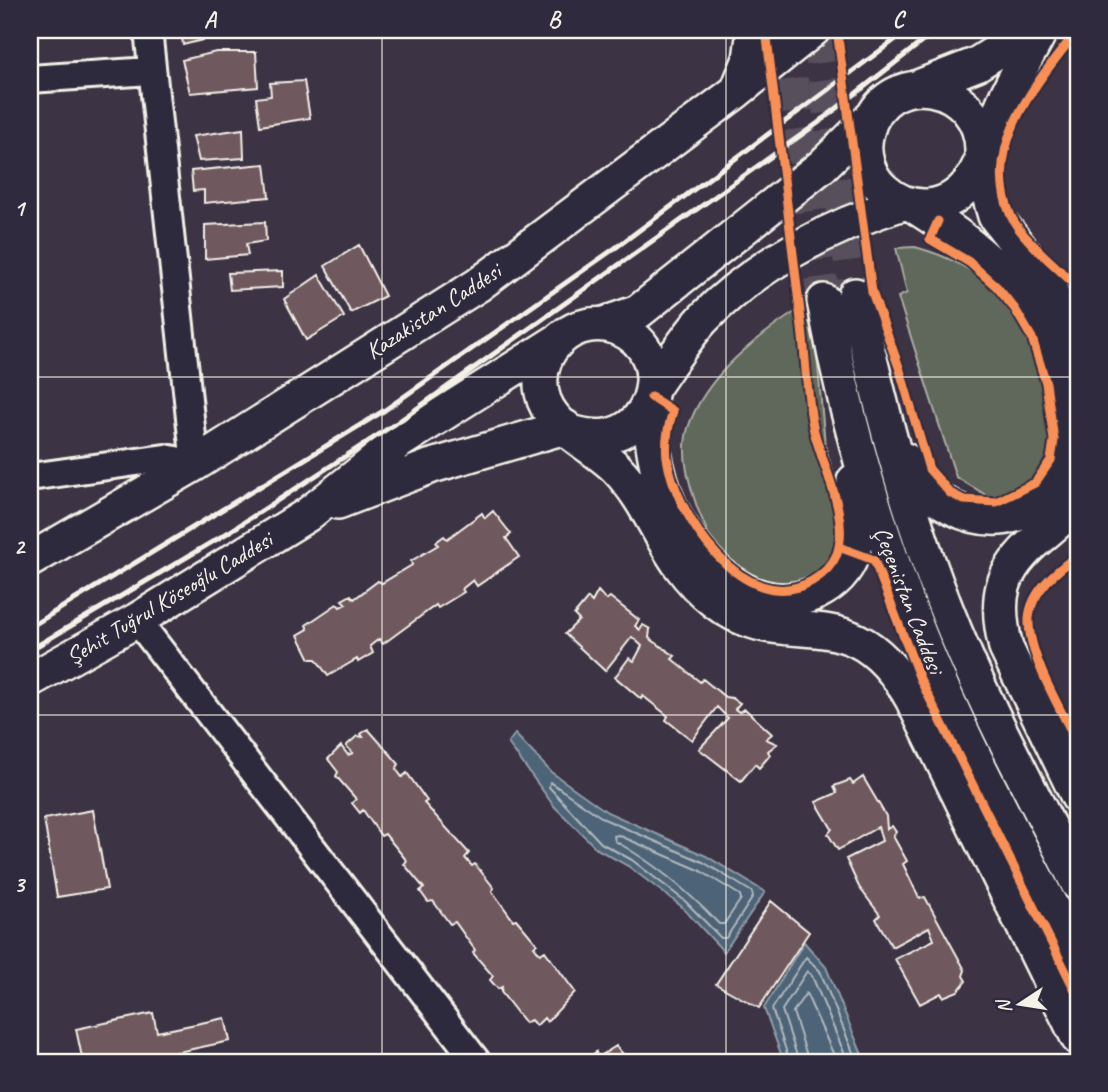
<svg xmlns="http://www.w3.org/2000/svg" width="1108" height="1092" viewBox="0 0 1108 1092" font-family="Caveat,sans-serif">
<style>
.green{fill:#61685b;stroke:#aaaca2;stroke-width:2}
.water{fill:#4d6378;stroke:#909ca5;stroke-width:2}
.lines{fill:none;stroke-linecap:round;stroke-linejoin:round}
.shore{stroke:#b1b8bb;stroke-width:2}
.building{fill:#6f595e;stroke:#f4f1e8;stroke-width:2}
.major-tunnel{stroke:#58505d;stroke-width:33;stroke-dasharray:33 17;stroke-linecap:butt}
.minor-casing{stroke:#f4f1e8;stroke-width:32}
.major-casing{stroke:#f4f1e8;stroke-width:38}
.minor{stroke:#2f2a3d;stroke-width:26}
.major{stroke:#2f2a3d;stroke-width:33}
.rail{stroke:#f4f1e8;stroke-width:5}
.cycleway-casing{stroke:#2f2a3d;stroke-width:13}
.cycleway{stroke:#f78f57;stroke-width:9}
.grid{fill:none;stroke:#f4f1e8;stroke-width:2;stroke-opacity:0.55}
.labels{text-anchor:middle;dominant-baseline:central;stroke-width:5;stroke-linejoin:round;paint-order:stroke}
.street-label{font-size:24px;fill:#f4f1e8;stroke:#2f2a3d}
.neatline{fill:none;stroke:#f4f1e8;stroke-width:2.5}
.grid-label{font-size:23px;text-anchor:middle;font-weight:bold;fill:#f4f1e8}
</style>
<rect width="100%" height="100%" fill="#3c3344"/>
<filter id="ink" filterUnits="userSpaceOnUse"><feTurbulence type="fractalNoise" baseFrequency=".0143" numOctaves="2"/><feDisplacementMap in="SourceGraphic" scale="14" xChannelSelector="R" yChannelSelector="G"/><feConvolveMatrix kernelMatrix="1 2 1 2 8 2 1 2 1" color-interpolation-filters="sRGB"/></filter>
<g filter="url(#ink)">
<path class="green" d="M915,247C1026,277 1039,357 1058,456L1036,490L996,501L956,477L898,297L907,293L896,248Z
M804,306L806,321L814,323L825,445L850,528L848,553L798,602C781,592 735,572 724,559C712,545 704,524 697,507C689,483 680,454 688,428C705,375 759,335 804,306Z"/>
<path class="water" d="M515,734L551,772L607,812L706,856L765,892L724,952L681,906L628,866L597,849L554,806L508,743Z
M804,942L826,967L865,1062H784L764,1008Z"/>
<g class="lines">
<path class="shore" d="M550,782L604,819L703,862L752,892L753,897L726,938H721L685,901L632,860L601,843L549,787Z
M618,835L699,870L740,895L741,899L724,924H719C688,891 654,863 615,841L614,836Z
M790,1062L772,1009L806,957L820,971L857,1062
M799,1062L782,1010L807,971L812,976L848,1062
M809,1062L793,1012L806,993L837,1062"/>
</g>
<path class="building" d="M181,30H241L242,35H222L183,45Z
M216,52H256L258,87L190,93L182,60Z
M304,81L310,118L260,126L256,98L271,96L270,83Z
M243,129L244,158L199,161L193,136Z
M265,164L269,197L204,203V190L193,191L191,171Z
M265,222L266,241L246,244L248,255L205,259V225Z
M359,245L385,296L351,313L325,266Z
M283,271V287L230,290L228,273Z
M319,275L344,317L306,340L284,299Z
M493,511L511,534L506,538L519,557L477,586L473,580L462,589L464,592L438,608L436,605L383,644L379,639L370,646L373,653L358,662L357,659L328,676L316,659H310L298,635L308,629L306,625L337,604L340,607L346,604L342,600L351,595L354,599L378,581L382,583L412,565L411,561L438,545L436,542L444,536L447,539L482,513L485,518Z
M598,591L606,600L610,597L639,620L635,626L640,630L643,625L650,629L649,638L675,656L672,659L700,682L703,679L725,697L732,698L740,703L735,709L739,712L745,709L772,734L766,739L777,744L768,751L770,755L759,768L755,764L741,781L699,749L728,718L717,707L692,740L666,720L668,716L643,696L641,699L615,677L629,658L634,661L642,646L632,637L605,671L565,634L579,620L574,615L588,598L592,602Z
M368,729L399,764L396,769L402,777L407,773L427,801L424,803L469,853L465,858L472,866L475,864L494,888L492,891L513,920L516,919L537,944L534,946L540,954L545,951L575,992L547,1022L544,1018L536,1026L531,1020L525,1023L501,992L502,987L498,989L490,980L493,976L473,953L475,950L455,922L450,924L433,901L428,902L420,891L424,888L404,864L407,861L385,834L381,836L363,810L360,813L352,803L356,799L336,776L338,772L328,759L341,746L348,755L353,753L346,746L357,736L363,737L361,734Z
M863,777L886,816L887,829L892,826L896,832L893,836L907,861L903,864L919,898L925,897L965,970L963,976L966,981L958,991L943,997L941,993L920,1004L895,959L934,940L929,927L892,947L876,919L880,915L859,887L846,859L882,841L878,827L838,850L828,834L832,829L816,802L837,793L834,786L850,780L853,784Z
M93,810L107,889L57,897L44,819Z
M771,901L809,932L759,1008L716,984Z
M153,1013L157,1032L225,1018L230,1041L169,1054L171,1062H83L76,1029Z
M616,1046L630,1062H584L596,1052L597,1058Z"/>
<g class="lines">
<path class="major-tunnel" d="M784,30L824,301
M818,30L855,295"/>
<g class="minor-casing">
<path id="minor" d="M30,79L151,71
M30,477L165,458L195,464L148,30
M137,620L477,1062"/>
</g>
<g class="major-casing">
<path id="major" d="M918,87L977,64L1031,30
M737,91L750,59L754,30
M982,153C984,81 885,62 867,132C861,153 868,176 884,190C896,201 912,207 928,206C980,201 987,140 1004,101C1015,77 1029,53 1041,30
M980,164L995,216L1045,280L1078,348
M855,295C879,400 905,505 945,606C982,702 1032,792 1078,884
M824,301C845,415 876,525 919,633C964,745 1023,851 1078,958
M604,324L638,312L822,166L872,117
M652,389C668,366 684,340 703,319C756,264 831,226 903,203
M648,404C652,445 657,486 678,522C706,570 757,619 816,593C832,585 846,572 852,555C860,532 856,505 854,481
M569,431C653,462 683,352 617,328C576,313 533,349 542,393C549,429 595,445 618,470C657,511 664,562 714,601C787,659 850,588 912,699L1078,1038
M905,460C932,514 1011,545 1053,487C1068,466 1068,434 1065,410C1053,308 996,258 913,205
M1078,499C1068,515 1054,525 1040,537C999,571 994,598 1006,648L1078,797
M338,502L432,466L565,427
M30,560L195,464L478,285L737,91L813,30
M30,680L137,620L307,515L400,441L556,342"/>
</g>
<use href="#minor" class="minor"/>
<use href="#major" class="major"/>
<path class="rail" d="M30,627L385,410L618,246L908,30
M30,650L229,532L398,422L818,123L937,30"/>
<g class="cycleway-casing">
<path id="cycleway" d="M837,30L872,292L899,367L929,469L950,493L964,500L996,502L1035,483L1051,460L1054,440L1046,383L1032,338L1015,309L997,287L969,262L930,239L938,221
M1078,30C1038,81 980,146 1011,216C1021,238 1055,265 1072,282L1078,296
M651,397L673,411C668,426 665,441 667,458C675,514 744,620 812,581C822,575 832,566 837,554C850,517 823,467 814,431C806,395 806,356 801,320C789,223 778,126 766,30
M839,547L874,560L920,679L1078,996
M1078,555C1058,570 1031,590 1029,618C1027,654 1062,712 1078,744"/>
</g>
<use href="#cycleway" class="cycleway"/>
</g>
</g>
<path class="grid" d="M382,30V1062M726,30V1062M30,377H1078M30,715H1078"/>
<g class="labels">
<g class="street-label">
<text transform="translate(433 311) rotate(-33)">Kazakistan Caddesi</text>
<text transform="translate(169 598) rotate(-31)">Şehit Tuğrul Köseoğlu Caddesi</text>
<text transform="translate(909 600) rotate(69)">Çeçenistan Caddesi</text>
</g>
</g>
<rect width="1108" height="1092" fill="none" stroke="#2f2a3d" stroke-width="77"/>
<g transform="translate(1020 1004) rotate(258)" stroke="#2f2a3d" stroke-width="5" paint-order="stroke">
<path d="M0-5L12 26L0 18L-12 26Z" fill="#f4f1e8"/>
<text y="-10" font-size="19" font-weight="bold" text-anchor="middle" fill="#f4f1e8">N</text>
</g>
<rect x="38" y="38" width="1032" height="1016" class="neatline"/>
<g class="grid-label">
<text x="210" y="27">A</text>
<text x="554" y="27">B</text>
<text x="898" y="27">C</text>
<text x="19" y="216">1</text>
<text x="19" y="554">2</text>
<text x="19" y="892">3</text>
</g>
</svg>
